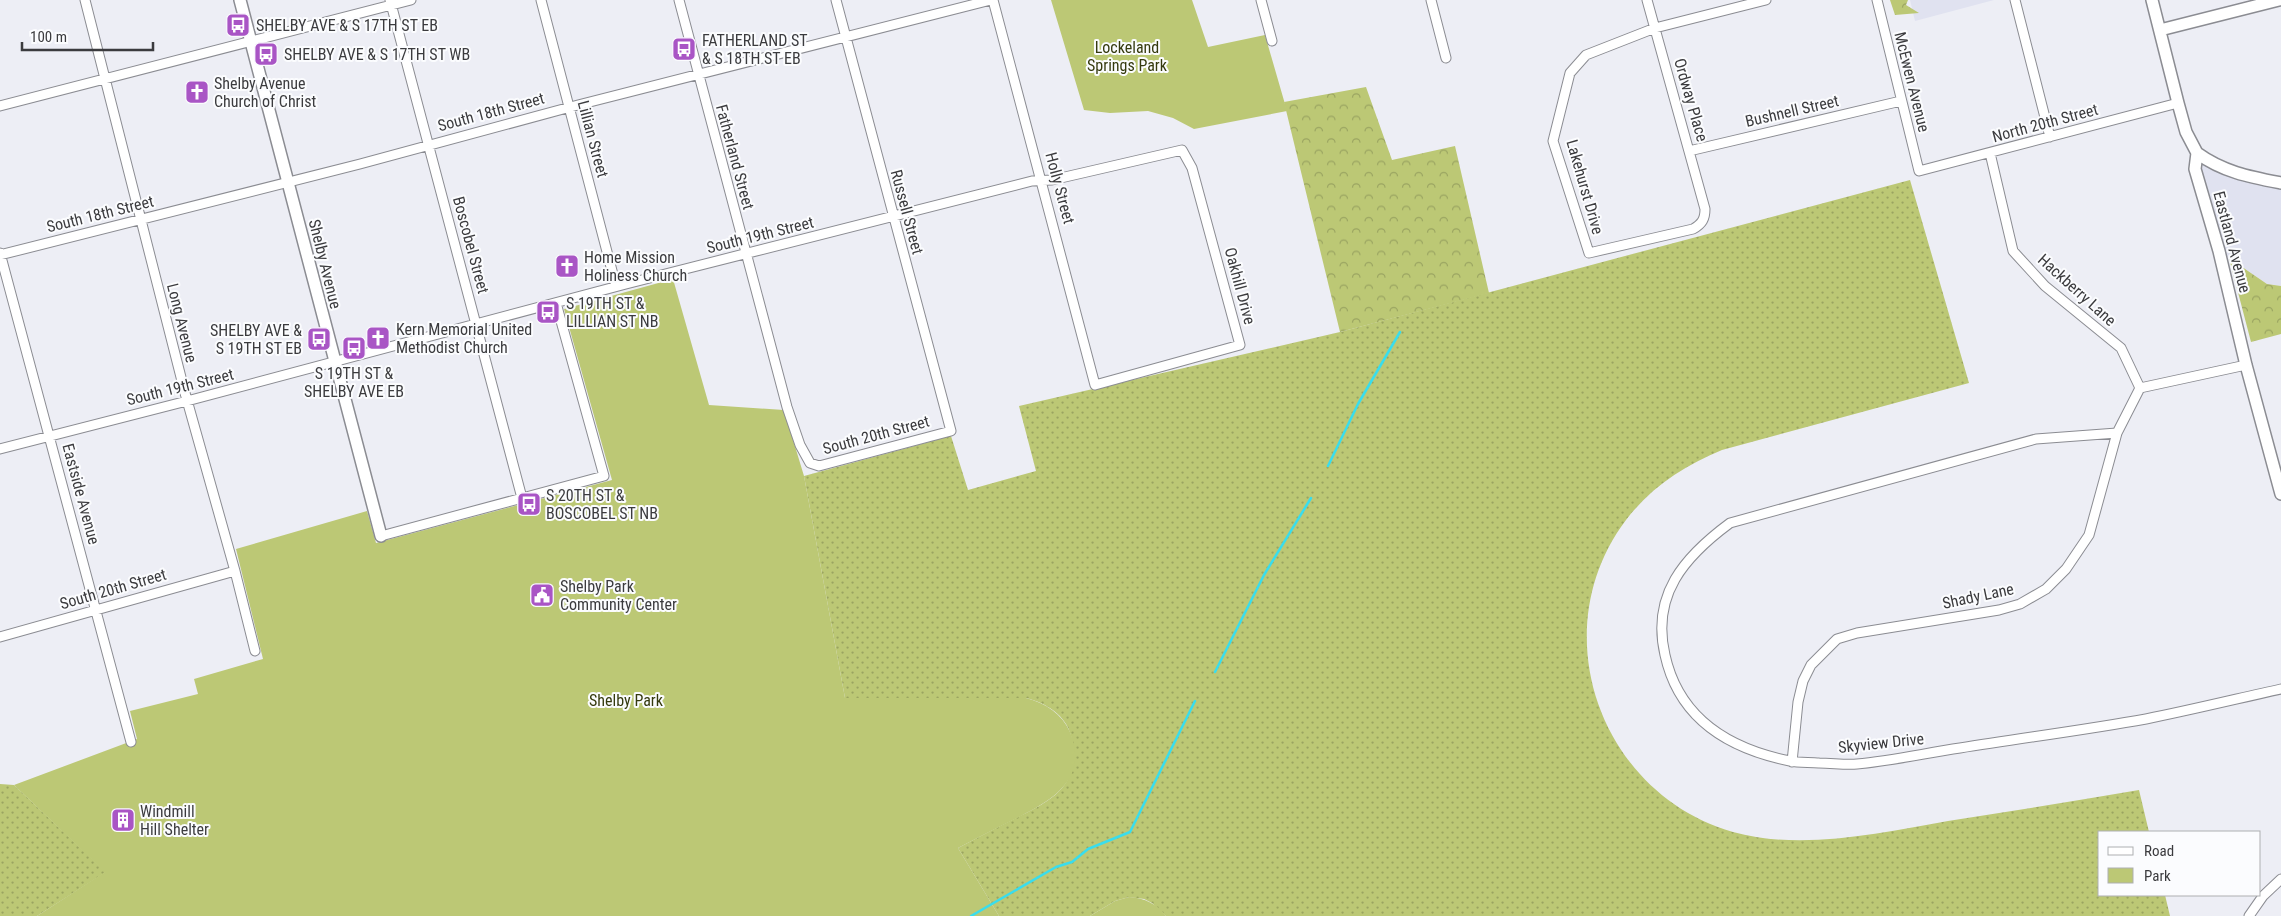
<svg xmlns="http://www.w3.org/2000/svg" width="2281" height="916" viewBox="0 0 2281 916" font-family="'Roboto Condensed',sans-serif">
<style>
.built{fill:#e0e2f0}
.grass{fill:url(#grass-dots)}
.forest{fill:url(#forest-crowns)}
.park{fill:#bcc875}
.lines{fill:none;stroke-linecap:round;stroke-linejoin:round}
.stream{stroke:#39dded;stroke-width:2.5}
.street-casing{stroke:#8b8c92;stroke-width:11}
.secondary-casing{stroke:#8b8c92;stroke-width:14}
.street{stroke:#fff;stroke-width:9}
.secondary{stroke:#fff;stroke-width:11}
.labels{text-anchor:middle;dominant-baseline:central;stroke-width:4;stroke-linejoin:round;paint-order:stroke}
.poi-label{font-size:16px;fill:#3b3b3e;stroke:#fbfcfe;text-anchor:start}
.park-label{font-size:16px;fill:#353a0e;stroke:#fbfcfe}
.street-label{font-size:16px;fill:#3b3b3e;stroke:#fbfcfe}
</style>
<defs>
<pattern id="grass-dots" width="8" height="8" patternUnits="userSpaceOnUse" patternTransform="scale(1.25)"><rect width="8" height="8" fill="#bcc875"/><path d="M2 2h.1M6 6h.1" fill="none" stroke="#9aa461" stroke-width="1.8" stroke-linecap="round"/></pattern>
<pattern id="forest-crowns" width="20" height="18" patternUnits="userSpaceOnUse" patternTransform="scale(1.25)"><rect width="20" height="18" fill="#bcc875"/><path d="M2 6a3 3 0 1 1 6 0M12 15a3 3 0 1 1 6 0" fill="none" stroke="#9aa461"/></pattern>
</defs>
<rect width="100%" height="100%" fill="#edeef5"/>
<path class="built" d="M1910,0H1994L1915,21Z
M2197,153L2281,183V286L2267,284L2219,251Z"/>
<path class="grass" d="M1910,180L1969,383L1722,450C1684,466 1651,487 1626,520C1542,631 1600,794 1733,832C1801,851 1880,833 1948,821C2012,811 2075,801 2139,790L2149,832H2100V895H2165L2170,916H1166L1152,903L1144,899L1129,897L1115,901L1090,916H999L958,848C977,838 996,828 1016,818C1053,800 1083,784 1071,736C1066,715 1046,703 1026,698H845L804,476L951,436L968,490L1036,471L1019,406L1340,332Z
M0,784L14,785L106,872L37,916H0Z"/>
<path class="forest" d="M1890,0H1908L1906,5L1919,13L1895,15Z
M1366,87L1392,160L1455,146L1489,293L1340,332L1284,102Z
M2229,258L2267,284L2281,286V334L2251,342Z"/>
<path class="park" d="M1051,0H1192L1208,47L1265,35L1287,111L1194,129L1173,118L1148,111L1110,113L1084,110Z
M673,279L709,405L784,410L804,476L845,698H1026C1046,703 1062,714 1070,732C1090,782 1048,802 1013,820C994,829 976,839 958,848L999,916H37L105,872L14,785L137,739L130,711L198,694L194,679L263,659L236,549L367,511L376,543L612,480L564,309Z
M1129,897C1145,898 1157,904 1166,916H1090L1115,901Z"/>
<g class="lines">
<path class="stream" d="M1328,466L1358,404L1400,332
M1215,672L1264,575L1311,498
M971,916L1056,867L1072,862L1088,849L1130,832L1195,701"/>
<g class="street-casing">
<path id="street" d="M85,0L185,393L235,571L255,651
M390,0L522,498
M541,0L616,286
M679,0L787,407L800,445L810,463L819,466L951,431L836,0
M1261,0L1272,41
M1431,0L1446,58
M1647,0C1666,70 1686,139 1705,209C1705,219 1702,224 1693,229L1589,253L1553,141L1570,73L1586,55L1655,28L1766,0
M1877,0L1919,171L2178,103
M2015,0L2050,137
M0,106L411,0
M1689,151L1901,101
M1990,153L2013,251L2045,286L2121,348L2140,388
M0,253L131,742
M0,255L360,164L578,105L991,0
M2140,388L2246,365
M2117,433L2036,439L1730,523C1684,557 1651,595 1665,655C1679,719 1730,749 1790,761C1799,763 1810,762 1819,763C1832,763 1845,765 1857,764C1891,761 1926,753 1960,748C2022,738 2085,730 2146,719C2191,710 2236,699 2281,689
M0,449L187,401L626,284L1032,181L1052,180L1182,150L1192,168L1240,345L1095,385L993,0
M381,536L604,476L556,303
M0,637L235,571
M1792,762L1798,702L1803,681L1811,665L1837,639L1857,633L1999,610L2020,604L2046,589L2066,569L2089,535L2117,433L2140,388
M2249,916L2263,896L2281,879"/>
</g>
<g class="secondary-casing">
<path id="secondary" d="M240,0L381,536
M2152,0L2178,103L2186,132L2197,153L2195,169L2219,251L2246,365L2281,494
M2160,30L2279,0
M2197,153C2223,172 2250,177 2281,183"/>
</g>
<use href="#street" class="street"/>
<use href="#secondary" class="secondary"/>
</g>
<defs>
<g id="bus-square" transform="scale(1.25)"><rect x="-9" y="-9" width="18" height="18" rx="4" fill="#a955c5" stroke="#fbfcfe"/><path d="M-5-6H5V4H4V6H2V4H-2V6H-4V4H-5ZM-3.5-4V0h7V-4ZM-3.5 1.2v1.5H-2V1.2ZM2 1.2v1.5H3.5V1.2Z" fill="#fff"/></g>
<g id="church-square" transform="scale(1.25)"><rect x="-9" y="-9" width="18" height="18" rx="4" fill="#a955c5" stroke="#fbfcfe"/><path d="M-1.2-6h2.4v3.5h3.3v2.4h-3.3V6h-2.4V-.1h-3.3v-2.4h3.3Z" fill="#fff"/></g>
<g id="civic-square" transform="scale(1.25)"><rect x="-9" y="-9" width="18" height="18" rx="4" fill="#a955c5" stroke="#fbfcfe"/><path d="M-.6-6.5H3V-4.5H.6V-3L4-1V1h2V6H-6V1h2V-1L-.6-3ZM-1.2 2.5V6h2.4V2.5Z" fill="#fff"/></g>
<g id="building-square" transform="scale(1.25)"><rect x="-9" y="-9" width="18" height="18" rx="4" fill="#a955c5" stroke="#fbfcfe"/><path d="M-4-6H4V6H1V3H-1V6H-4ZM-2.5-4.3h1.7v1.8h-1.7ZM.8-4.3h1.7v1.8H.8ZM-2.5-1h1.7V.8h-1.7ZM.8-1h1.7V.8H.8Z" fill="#fff"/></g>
</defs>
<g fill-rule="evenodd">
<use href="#bus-square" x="238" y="25"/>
<use href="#bus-square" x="684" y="49"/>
<use href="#bus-square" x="266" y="54"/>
<use href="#church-square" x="197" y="92"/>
<use href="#church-square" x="567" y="266"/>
<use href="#bus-square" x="548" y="312"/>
<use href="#church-square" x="378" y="338"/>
<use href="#bus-square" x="319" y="339"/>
<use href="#bus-square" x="354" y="348"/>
<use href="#bus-square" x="529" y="504"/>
<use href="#civic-square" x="542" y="595"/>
<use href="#building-square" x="123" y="820"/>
</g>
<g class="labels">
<g class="poi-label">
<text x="256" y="25">SHELBY AVE &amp; S 17TH ST EB</text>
<text x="702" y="40">FATHERLAND ST<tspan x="702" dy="18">&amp; S 18TH ST EB</tspan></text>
<text x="284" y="54">SHELBY AVE &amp; S 17TH ST WB</text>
<text x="214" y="83">Shelby Avenue<tspan x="214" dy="18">Church of Christ</tspan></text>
<text x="584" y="257">Home Mission<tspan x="584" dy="18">Holiness Church</tspan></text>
<text x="566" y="303">S 19TH ST &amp;<tspan x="566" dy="18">LILLIAN ST NB</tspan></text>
<text x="396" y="329">Kern Memorial United<tspan x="396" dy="18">Methodist Church</tspan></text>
<text x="302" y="330" text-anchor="end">SHELBY AVE &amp;<tspan x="302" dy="18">S 19TH ST EB</tspan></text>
<text x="354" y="373" text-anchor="middle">S 19TH ST &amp;<tspan x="354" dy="18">SHELBY AVE EB</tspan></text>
<text x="546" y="495">S 20TH ST &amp;<tspan x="546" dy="18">BOSCOBEL ST NB</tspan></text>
<text x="560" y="586">Shelby Park<tspan x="560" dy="18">Community Center</tspan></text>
<text x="140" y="811">Windmill<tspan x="140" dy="18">Hill Shelter</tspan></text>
</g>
<g class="park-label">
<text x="1127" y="47">Lockeland<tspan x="1127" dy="18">Springs Park</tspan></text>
<text x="626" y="700">Shelby Park</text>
</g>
<g class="street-label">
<text transform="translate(1912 82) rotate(76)">McEwen Avenue</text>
<text transform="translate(1691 100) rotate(74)">Ordway Place</text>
<text transform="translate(1792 111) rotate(-13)">Bushnell Street</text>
<text transform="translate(491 112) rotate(-15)">South 18th Street</text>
<text transform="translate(2045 123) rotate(-15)">North 20th Street</text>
<text transform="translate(593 139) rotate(75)">Lillian Street</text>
<text transform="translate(735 157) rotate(75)">Fatherland Street</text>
<text transform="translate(1585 187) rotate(74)">Lakehurst Drive</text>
<text transform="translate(1060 188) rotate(75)">Holly Street</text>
<text transform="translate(907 212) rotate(75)">Russell Street</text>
<text transform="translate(100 214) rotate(-14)">South 18th Street</text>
<text transform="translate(760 235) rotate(-14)">South 19th Street</text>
<text transform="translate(2232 242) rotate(75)">Eastland Avenue</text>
<text transform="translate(471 245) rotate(75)">Boscobel Street</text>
<text transform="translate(325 264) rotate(76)">Shelby Avenue</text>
<text transform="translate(1240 286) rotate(75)">Oakhill Drive</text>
<text transform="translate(2077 290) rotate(42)">Hackberry Lane</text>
<text transform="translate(182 323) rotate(76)">Long Avenue</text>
<text transform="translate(180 387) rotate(-14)">South 19th Street</text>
<text transform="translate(876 435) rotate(-15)">South 20th Street</text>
<text transform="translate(81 494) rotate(75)">Eastside Avenue</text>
<text transform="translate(113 589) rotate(-16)">South 20th Street</text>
<text transform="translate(1978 596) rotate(-12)">Shady Lane</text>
<text transform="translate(1881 743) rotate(-6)">Skyview Drive</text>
</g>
</g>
<rect x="2098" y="831" width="162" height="65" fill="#fbfcfe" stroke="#aeafb1"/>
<rect x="2108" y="847" width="25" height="8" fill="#ffffff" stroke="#aeafb1"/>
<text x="2144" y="856" font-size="15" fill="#3b3b3e">Road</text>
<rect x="2108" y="868" width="25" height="15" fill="#bcc875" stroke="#aeafb1"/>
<text x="2144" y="881" font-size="15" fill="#3b3b3e">Park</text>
<path d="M22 42v8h131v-8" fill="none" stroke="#3b3b3e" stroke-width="2.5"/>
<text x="30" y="42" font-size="15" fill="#3b3b3e" stroke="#fbfcfe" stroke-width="4" paint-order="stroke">100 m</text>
</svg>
